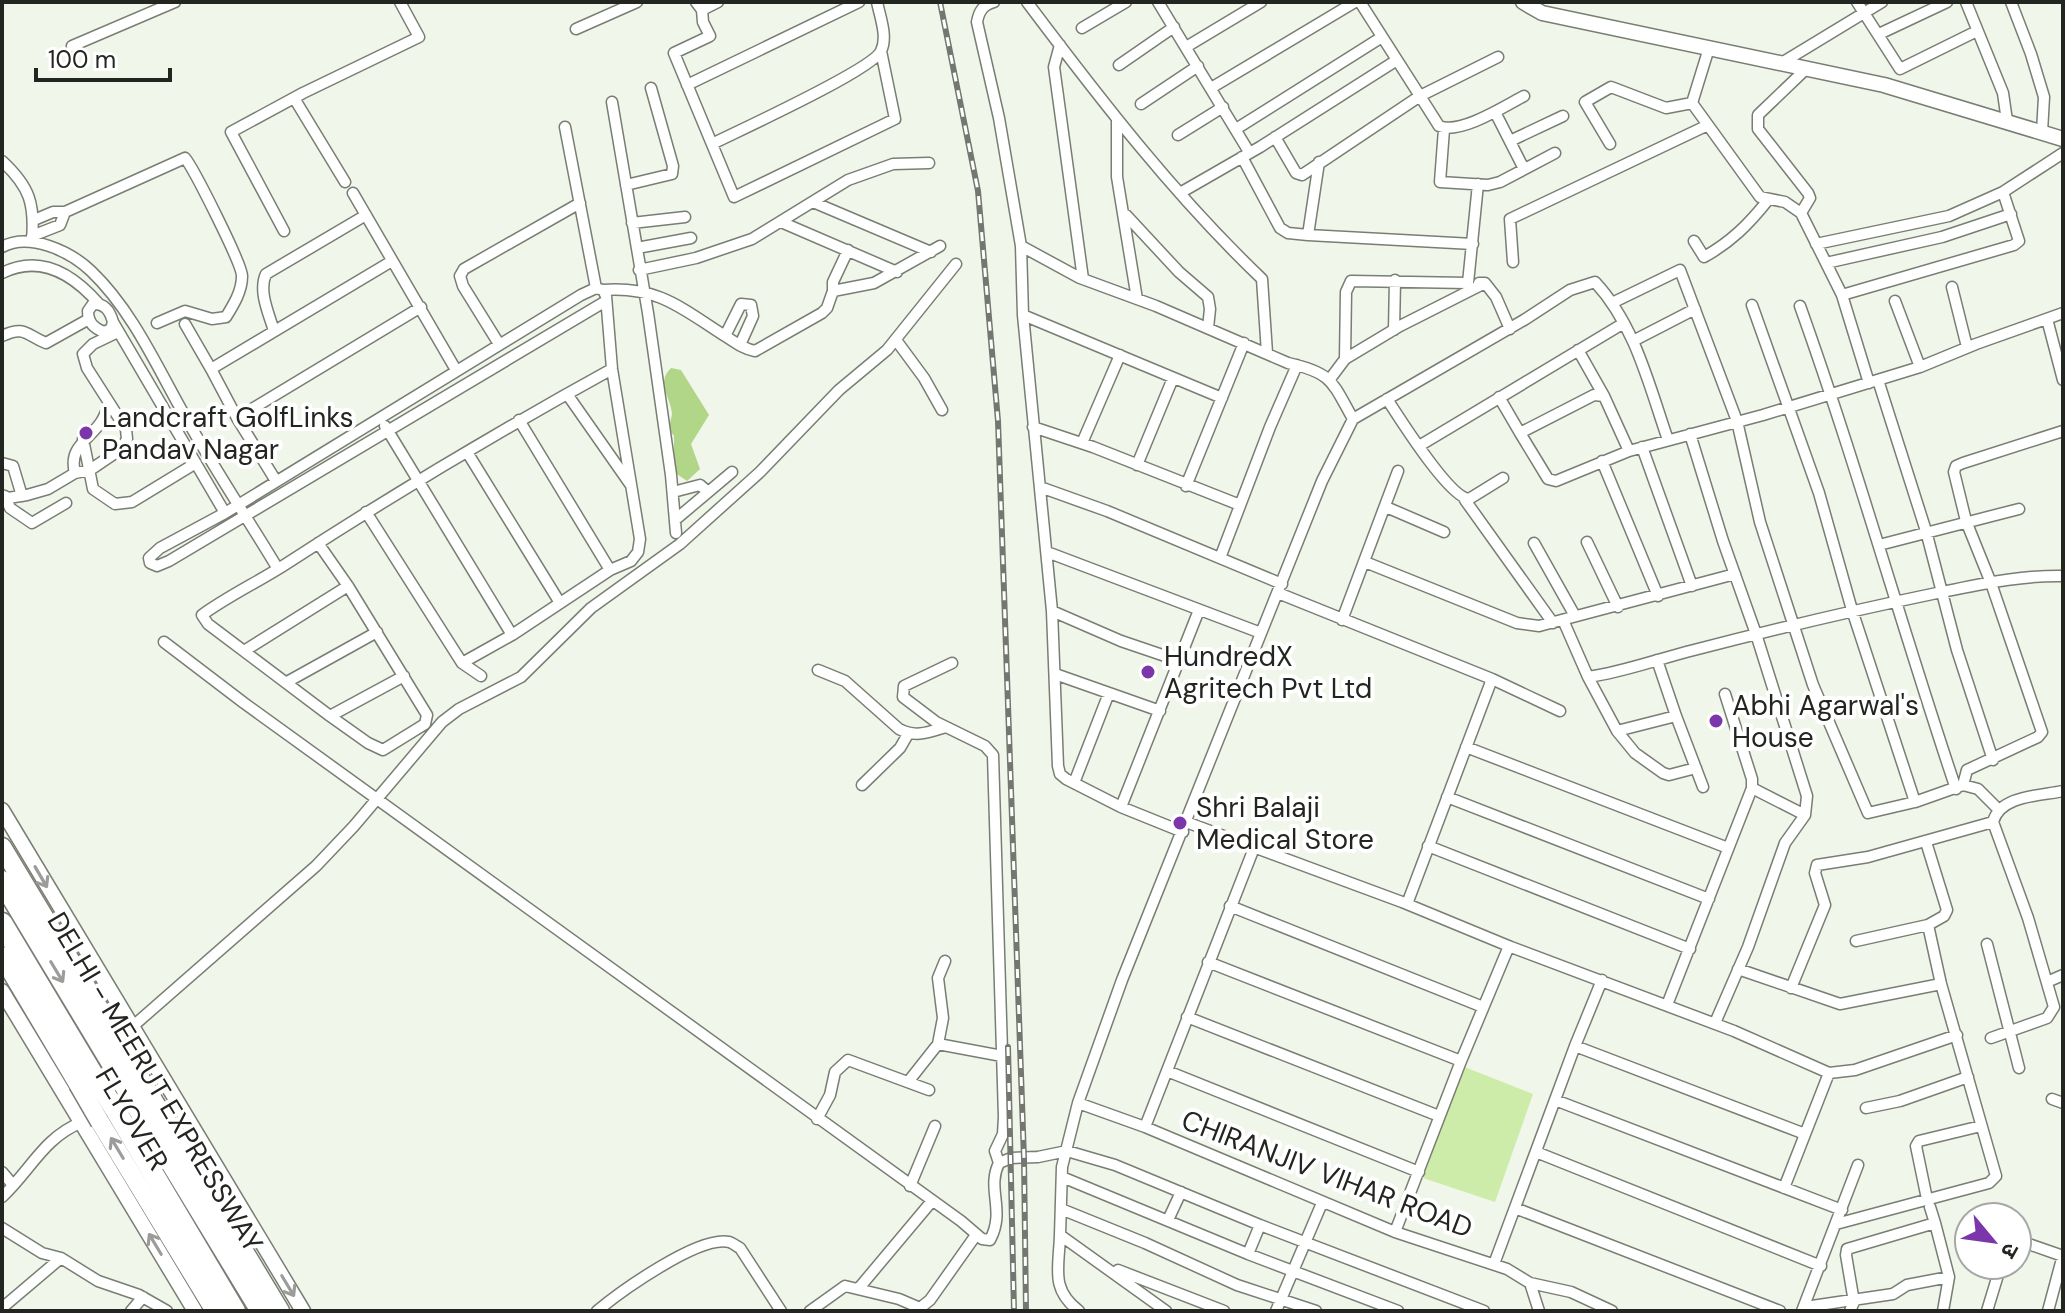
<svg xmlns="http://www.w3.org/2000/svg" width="2065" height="1313" viewBox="0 0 2065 1313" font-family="'DM Sans','Noto Sans Devanagari',sans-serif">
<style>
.green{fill:#cdeba9}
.water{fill:#b2d687}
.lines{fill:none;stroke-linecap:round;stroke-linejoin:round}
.minor-casing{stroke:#787e73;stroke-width:13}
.tertiary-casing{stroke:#787e73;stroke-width:17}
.trunk-casing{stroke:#787e73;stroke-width:21}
.motorway-casing{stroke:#787e73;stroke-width:23}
.minor{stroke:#fff;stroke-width:10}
.tertiary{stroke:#fff;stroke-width:14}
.trunk{stroke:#fff;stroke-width:18}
.motorway{stroke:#fff;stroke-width:20}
.rail-casing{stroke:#73776f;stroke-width:6}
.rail{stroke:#fff;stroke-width:3;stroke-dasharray:9;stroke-linecap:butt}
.trunk-bridge-casing{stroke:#787e73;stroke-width:21;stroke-linecap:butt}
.motorway-bridge-casing{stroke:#787e73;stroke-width:23;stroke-linecap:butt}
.trunk-bridge{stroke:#fff;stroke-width:18}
.motorway-bridge{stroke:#fff;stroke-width:20}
.oneway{stroke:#9c9d9b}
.poi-dot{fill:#7b37aa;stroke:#fff;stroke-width:3}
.labels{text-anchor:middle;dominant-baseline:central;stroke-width:8;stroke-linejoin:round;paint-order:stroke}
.poi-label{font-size:28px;fill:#232520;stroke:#fff;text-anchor:start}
.street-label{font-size:28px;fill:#232520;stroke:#fff}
</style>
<rect width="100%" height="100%" fill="#f0f6ea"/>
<path class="green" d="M1462,1066L1533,1094L1495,1202L1423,1178Z"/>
<path class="water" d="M671,368L681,370L709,415L691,444L700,469L687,481L674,472V436L668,428C669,427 672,416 672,414C671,396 655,384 671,368Z"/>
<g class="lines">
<g class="minor-casing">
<path id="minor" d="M696,2L702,10L718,2
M994,2C983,5 979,11 977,22L999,118L1021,246L1023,315L1052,611L1058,766L1060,774L1066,779L1121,807L1183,832
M1027,2C1100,99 1174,195 1262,279L1267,353
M1158,2L1249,152
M1857,2L1900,69L1977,31
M1966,2L2003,93L2007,121
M2011,2L2031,54L2044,97L2042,132
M702,10L703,22L710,36L674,53L734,197L895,119L881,51
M1082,28L1126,2
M576,29L637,2
M1879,34L1947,2
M1060,45L1054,67L1083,279
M72,46L175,2
M1186,47L1261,2
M1709,48L1692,103L1760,197L1785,202L1801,213L1842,295L1869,383
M1498,57L1420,96L1439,126C1460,135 1505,106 1524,96
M1780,64L1882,2
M1119,65L1174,27
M687,85L859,2
M1211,88L1355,2
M294,98L345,182
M612,102L648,313L671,475L676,533
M1141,104L1198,66
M1495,112L1524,169
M1117,120V177L1137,299
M565,127L596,288
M1236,129L1382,37
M1444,129L1440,182L1488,185L1500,182L1555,153
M1178,135L1223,107
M1275,137L1296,173L1302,175L1420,96L1360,2
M1510,141L1563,116
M712,144C738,131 872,70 881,51C888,37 880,17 877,2
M1610,144L1585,102L1611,87L1666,108L1692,103
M1242,157L1280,228L1288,233L1308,235
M2,161C30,187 35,204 32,241
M1319,162L1308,235L1473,244
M626,185L672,174L673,166L651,88
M353,193L456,370
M1180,193L1260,147L1397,60
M813,202L931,252
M1801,213L1810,198L1808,193L1758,129V115L1806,69
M1126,215L1179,272L1208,297L1210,309L1208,328
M34,220L53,212H65L185,158C194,169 242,264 242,276C242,291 234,304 226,317L212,319L185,311L157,323
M781,222L897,272
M632,223L685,217
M284,231L231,132L303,93L419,37L400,2
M32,236L60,225L65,212
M1694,241L1704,257C1731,242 1749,224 1768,200
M1816,244L1949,216L2003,192L2063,153
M1021,246L1080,278L1156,306L1288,363C1333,373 1332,382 1353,419
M2,247C29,232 70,251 91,271C133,311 158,369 186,418C215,470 248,519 278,569
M637,248L691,238
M1513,262L1510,219L1708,125
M1826,263L1942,237L2011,214
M639,270L696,258L752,239L848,180L893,164L929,163
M2,273C40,254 73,274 99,304
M1479,283H1485L1496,297L1510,329
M1952,287L1967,347
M603,290C657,286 680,307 722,334C733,341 743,349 755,351L822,313L827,308L833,291L874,283L940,246
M833,291V282L848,250
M1842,295L2014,245L2019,241L2003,192
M1895,301L1920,367
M1614,302L1680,270L1737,421L1760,522L1813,685L1868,813L1915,802L1963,785L1978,789L1999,810
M93,304C105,303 110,311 113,322L111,329L104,332C94,328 88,323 88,311Z
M1752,305L1819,493L1852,610L1915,802
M1800,306C1857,465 1902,629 1956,789
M1023,315L1222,398
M2047,319L2063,380
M113,322L225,513
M185,324L211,369
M1394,330L1395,280
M274,331C269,314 258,291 266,274L366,215
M2,336C25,325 26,335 46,343L89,319
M725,336L741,304L751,305L753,316L740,345
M896,340L924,378L942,410
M1633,341L1695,309
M499,344L463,286L460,276L464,269L580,203
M1578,350L1604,396
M1345,359L1346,292L1351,281L1468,283L1478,184
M1330,379L1345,359L1400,326L1485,283
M1878,380L1926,531L1957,650L1993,760
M567,394L630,484
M1499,397L1520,433L1594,395L1604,396L1629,451
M1387,399C1400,419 1449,497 1469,499L1503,478
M237,418L421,307
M519,420L610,570
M385,426L512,635
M1033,427L1093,447L1240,505
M1520,433L1548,479L1556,481L1629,451L1763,415L1920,367L1976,344L2063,313
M1690,434L1723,541L1756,634L1807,796L1805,815L1785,843L1748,947L1715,1023
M83,439L93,489L115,504L132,502L196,463
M1082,443L1120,355
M1419,446L1624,323
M1642,447L1692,586
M467,452L560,603
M1602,461L1658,596
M2,463L13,466L22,496
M1137,465L1173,378
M75,473C68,447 89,440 101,422C105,416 107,410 109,403
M276,481L237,418L211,369L392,261
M1186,486L1244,343
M1040,487L1107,511L1282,584
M673,492L700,485L708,492
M2,495L8,498L27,495L48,489L75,473L90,470L121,449L127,439L126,429L87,368L83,354L93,344L118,332
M5,496L10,508L32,523L66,503
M1465,500L1553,623
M1386,507L1444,532
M366,512L462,663L512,635L610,570L631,561L638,552L640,539L612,369L606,296L603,290L596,288L581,295L225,513L160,548L149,558L150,563L157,566L169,561L606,301
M675,520L732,472
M1587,542L1618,607
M318,543L348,586L427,715L425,724L383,750L368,743L330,716L208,624L202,615C228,596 258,582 286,564C392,495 501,430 612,369
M1534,543L1575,616
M1879,545L2019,509
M1047,552L1261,633
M1220,558L1270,427L1297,365
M1365,562L1517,623L1539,626L1735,574
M1278,593L1492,679L1560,711
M1052,611L1121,641L1180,661
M1342,620L1398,471
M1563,620L1588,677L1617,731L1635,753L1663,773L1669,775L1696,768
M164,642L244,703L961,1221L982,1239L990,1240C1006,1210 986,1189 999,1163L1011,1158L1038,1157L1067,1151L1115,1165L1260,1225L1484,1311
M244,651L348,586
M1657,660L1676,716L1703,787
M462,663L481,676
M952,663L904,686L903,697L936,722L985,746L993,755L1004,1117L1003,1134L995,1151L999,1163
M818,670L845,681L899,729C916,738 929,732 946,727
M1055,674L1160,711
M1588,677C1624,672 1658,659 1694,650C1775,629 1855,610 1937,593C1978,585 2020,575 2063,576
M287,682L377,632
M330,716L404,676
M1617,731L1676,716
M1466,747L1728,848
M1074,783L1109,693
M862,785L900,748L908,734
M1963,785L1967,770L2038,737L2042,732L1991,583L1966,521L1954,472L1956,466L1963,463L2063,431
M1752,788L1805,815
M1447,797L1709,899
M1121,807L1199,610
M1186,822L1402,902L1511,947L1734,1031L1829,1073L1784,1188
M1926,842L1947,910L1944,916L1928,925
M1428,846L1690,949
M1407,904L1492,679
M1230,906L1483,1007
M1987,944L2019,1068
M1208,962L1461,1061
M1738,969L1840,1004L1941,984
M2047,982L2063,975
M1791,988L1825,905L1815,873L1817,865L1868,857L1993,822C2000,795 2040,796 2063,791
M1667,1005L1752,788V779L1725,694
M1187,1017L1439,1116
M132,1027L316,866L354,826L442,722L459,709L521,677L591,608L680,544L760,472L839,390L887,350L956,264
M1991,1038L2047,1018L2054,1007L2028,918L1993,822
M938,1044L1002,1056
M1575,1046L1805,1134
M1167,1071L1419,1172
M1829,1073L1855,1070L1957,1035
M908,1082L938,1044L943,1018L938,978L945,961
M2052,1099L2063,1103
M1555,1100L1842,1210
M1078,1103L1145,1127L1395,1232L1507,1269L1530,1283L1539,1311
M1866,1108L1900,1101L1968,1077
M817,1119L830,1095L835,1072L848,1060L929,1090
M1145,1127L1254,848
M1536,1152L1821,1266
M2,1172L13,1185
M1062,1177L1248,1254L1398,1311
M910,1186L935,1126
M2,1197C31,1170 43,1138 82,1122
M1927,1199L1916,1146L1919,1141L1981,1126
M1515,1208L1780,1311
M1061,1209L1145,1243L1237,1285L1316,1311
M1168,1220L1181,1192
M1935,1223L1949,1277
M1836,1224L1989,1183L1996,1176L1941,984L1928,925L1856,941
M2,1228L42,1253L61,1258L98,1281L139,1295L167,1311
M1395,1232L1461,1061L1509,946
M1060,1235C1059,1268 1050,1289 1079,1311
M2017,1240L2063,1256
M1248,1254L1260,1225
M1494,1264L1575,1046L1602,980
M1118,1270L1224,1311
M1530,1283L1571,1292L1612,1311
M859,1288L932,1201
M1812,1306L1893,1294L1907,1285L1949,1277L1943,1311
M2,1308L61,1258
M131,1311L143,1297
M597,1311C620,1292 699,1235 729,1242C731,1242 738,1247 740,1248L781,1311
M810,1311L845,1286L899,1299L920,1308L930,1300L976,1235
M1166,1311L1060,1235L1062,1167L1078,1103L1122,980L1322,481L1353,419L1524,320L1570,290L1595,282C1635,325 1649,385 1668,440
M1276,1311L1322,1203
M1802,1311L1858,1165
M1850,1311L1854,1302L1846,1255L1847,1249L1935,1223L1930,1207
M1987,1311L2001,1265
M2048,1311L2063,1255"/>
</g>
<g class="tertiary-casing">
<path id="tertiary" d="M1523,2L1542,13L1884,85L2063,139
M2,810L303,1311
M2,991L195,1311"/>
</g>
<g class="trunk-casing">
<path id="trunk" d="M2,847L123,1048
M2,956L78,1084
M147,1090L280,1311
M100,1122L215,1311"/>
</g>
<g class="motorway-casing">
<path id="motorway" d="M2,881L108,1057
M2,923L92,1073
M133,1100L261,1311
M116,1111L235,1311"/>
</g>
<use href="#minor" class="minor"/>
<use href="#tertiary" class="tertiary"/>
<use href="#trunk" class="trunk"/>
<use href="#motorway" class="motorway"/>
<g class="rail-casing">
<path id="rail" d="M940,2L978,191L998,421L1024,1159L1026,1311
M1008,1047L1014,1311"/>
</g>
<use href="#rail" class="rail"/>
<g class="trunk-bridge-casing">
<path id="trunk-bridge" d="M123,1048L147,1090
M78,1084L100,1122"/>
</g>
<g class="motorway-bridge-casing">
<path id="motorway-bridge" d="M108,1057L133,1100
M92,1073L116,1111"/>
</g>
<use href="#trunk-bridge" class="trunk-bridge"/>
<use href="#motorway-bridge" class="motorway-bridge"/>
</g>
<defs><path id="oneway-shaft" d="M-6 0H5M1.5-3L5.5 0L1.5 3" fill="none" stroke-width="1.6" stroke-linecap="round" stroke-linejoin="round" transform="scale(2)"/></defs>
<g class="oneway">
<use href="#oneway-shaft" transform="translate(41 877) rotate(60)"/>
<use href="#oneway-shaft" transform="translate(57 972) rotate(59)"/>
<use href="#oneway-shaft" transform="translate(117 1148) rotate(-121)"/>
<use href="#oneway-shaft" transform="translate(155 1244) rotate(-121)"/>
<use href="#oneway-shaft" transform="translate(288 1286) rotate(59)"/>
</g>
<g class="poi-dot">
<circle cx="86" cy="433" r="8"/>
<circle cx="1148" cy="672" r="8"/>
<circle cx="1716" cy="721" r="8"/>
<circle cx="1180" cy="823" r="8"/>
</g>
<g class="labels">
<g class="poi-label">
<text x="102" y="417">Landcraft GolfLinks<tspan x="102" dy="32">Pandav Nagar</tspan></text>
<text x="1164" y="656">HundredX<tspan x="1164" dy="32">Agritech Pvt Ltd</tspan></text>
<text x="1732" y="705">Abhi Agarwal's<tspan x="1732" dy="32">House</tspan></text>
<text x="1196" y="807">Shri Balaji<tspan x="1196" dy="32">Medical Store</tspan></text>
</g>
<g class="street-label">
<text transform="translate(155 1082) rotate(59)">DELHI - MEERUT EXPRESSWAY</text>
<text transform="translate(132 1119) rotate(59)">FLYOVER</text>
<text transform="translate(1327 1174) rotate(21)">CHIRANJIV VIHAR ROAD</text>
</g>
</g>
<rect width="2065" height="1313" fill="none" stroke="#232520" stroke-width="8"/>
<g transform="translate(1993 1241) rotate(119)"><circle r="38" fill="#ffffff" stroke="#a7a8a6" stroke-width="2"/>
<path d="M0-6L14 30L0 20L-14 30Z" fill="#7b37aa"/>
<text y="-12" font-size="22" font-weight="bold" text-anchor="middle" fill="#232520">उ</text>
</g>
<path d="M36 68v12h134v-12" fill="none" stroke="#232520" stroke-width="4"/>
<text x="48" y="68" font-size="24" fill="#232520" stroke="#ffffff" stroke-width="6" paint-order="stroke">100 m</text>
</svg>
